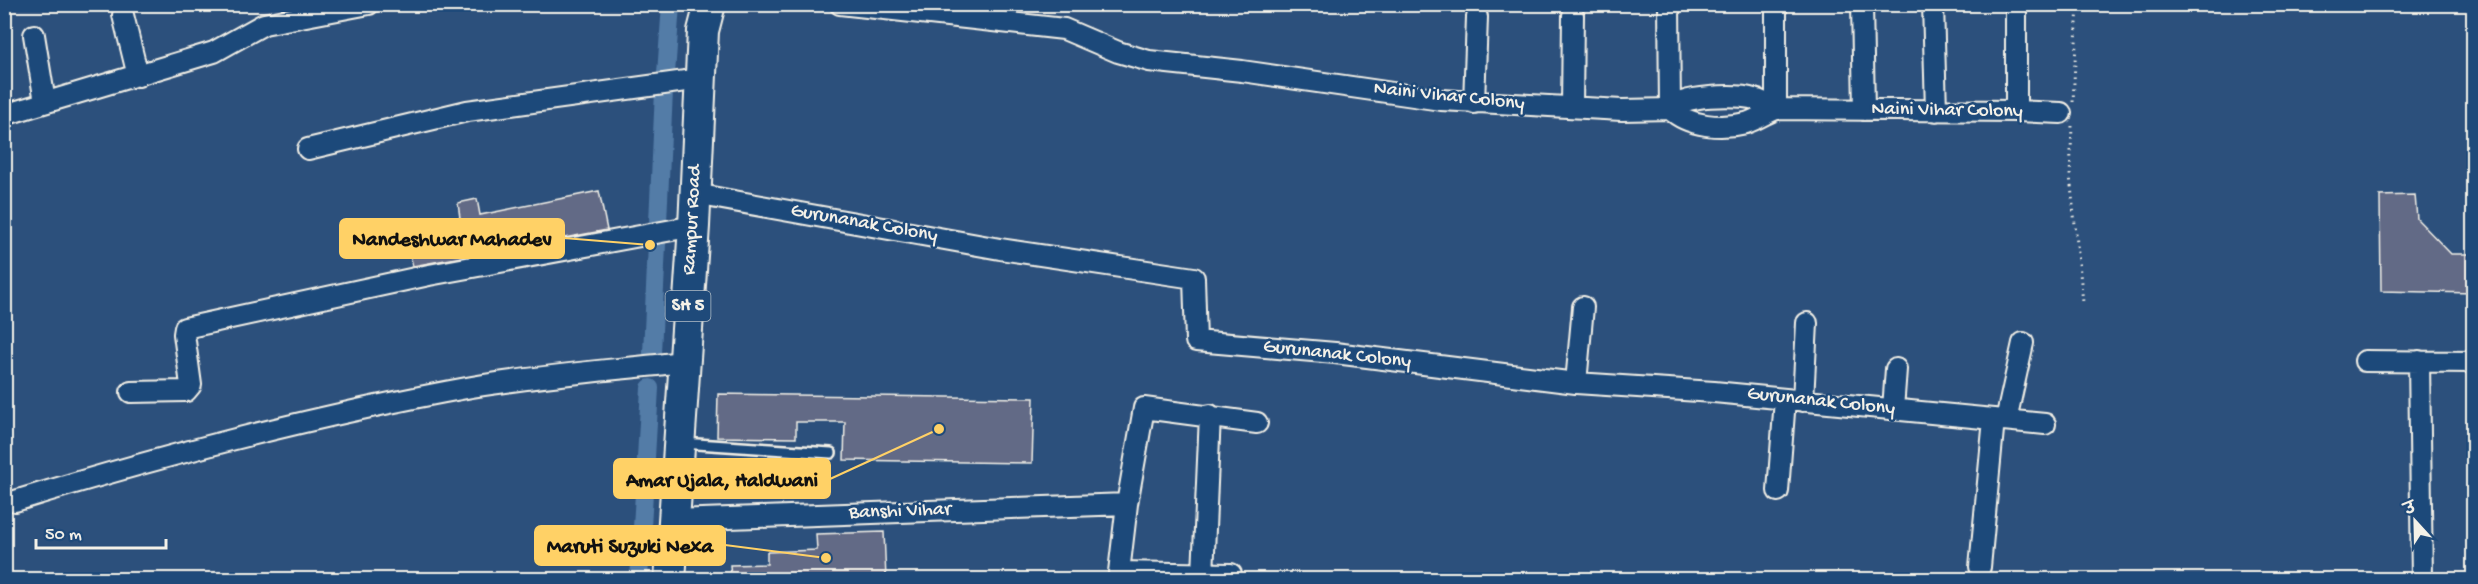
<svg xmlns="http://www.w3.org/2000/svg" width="2478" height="584" viewBox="0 0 2478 584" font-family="'Gochi Hand','Playpen Sans Deva',sans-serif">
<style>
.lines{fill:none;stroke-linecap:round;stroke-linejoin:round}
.canal{stroke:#527ba7;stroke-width:18}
.building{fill:#626a86;stroke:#f4f1e8;stroke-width:1.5}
.lane-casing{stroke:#f4f1e8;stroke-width:14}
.street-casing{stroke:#f4f1e8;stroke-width:24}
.primary-casing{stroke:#f4f1e8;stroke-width:34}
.path{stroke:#f4f1e8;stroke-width:3;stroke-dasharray:1.5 4.5;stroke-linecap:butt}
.lane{stroke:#1f4a7a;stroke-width:9}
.street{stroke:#1f4a7a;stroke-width:20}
.primary{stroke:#1f4a7a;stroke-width:30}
.labels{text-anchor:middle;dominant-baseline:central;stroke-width:5;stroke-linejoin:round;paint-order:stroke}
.shield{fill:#1f4a7a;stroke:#b4bfc7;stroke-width:1.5}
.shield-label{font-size:18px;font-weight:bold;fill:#f4f1e8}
.street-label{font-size:20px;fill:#f4f1e8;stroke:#1f4a7a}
.leader{fill:none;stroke:#ffd166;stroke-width:2}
.callout-dot{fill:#ffd166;stroke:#1f4a7a;stroke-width:2}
.callout{fill:#ffd166;stroke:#ffd166;stroke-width:2}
.callout-label{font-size:21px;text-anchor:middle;font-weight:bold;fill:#111}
</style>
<rect width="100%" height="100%" fill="#2c507c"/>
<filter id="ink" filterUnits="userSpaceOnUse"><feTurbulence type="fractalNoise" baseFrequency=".0167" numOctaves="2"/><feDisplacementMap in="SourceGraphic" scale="12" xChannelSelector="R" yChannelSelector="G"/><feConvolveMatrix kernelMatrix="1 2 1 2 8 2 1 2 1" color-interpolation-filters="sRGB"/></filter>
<g filter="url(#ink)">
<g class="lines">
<path class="canal" d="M666,74L671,4
M652,353L664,91
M639,580L650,388"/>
</g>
<path class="building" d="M599,191L607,230L413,266L403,229L460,218L458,203L477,199L480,215Z
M2415,195L2417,219L2451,254H2474V293L2381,291L2380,196Z
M718,394L1034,398L1032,463L844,460L845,422H796V438L717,437Z
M884,532L886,579H731L730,565L767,564V552L817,550L816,534Z"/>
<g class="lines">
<g class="lane-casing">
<path id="lane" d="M682,443L831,453"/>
</g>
<g class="street-casing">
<path id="street" d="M840,4L1064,29L1118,52L1149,61L1242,71L1441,100L1622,110L1670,109C1681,95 1738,94 1754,99C1762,101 1769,105 1776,109L2016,111L2061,113
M1669,4L1670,109C1689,127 1722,129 1746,123C1756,120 1766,113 1776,109V6
M1862,4L1864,110
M1933,4L1936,111
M2016,4V111
M123,15L138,76
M34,35L45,102
M1474,103L1477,17
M1572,107L1573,15
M4,115L214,52L264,24L369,4
M308,149L467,111L700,79
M695,194L1000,249L1194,278L1196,341L1335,353L1576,383L1714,392L2045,424
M2365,361L2474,362
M2419,361L2422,580
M1576,383L1583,307
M131,392L186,391L191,385L184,334L185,328L429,275L694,226
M1803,401L1807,323
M1893,409L1896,369
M2006,420L2023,343
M1778,491L1785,399
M15,501C165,455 317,415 472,387C542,375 614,370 684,362
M674,520L1127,504
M1980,567L1994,419
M1203,574L1210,415
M1231,574L1119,572L1127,504L1144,408L1257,423"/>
</g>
<g class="primary-casing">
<path id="primary" d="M670,580L694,226L703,31L710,4"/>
</g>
<path class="path" d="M2073,102L2078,4
M2072,126L2070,176L2083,302"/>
<use href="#lane" class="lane"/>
<use href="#street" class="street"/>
<use href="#primary" class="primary"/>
</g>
</g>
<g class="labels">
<rect class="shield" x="665.5" y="291" width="45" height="30" rx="4.5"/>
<g class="shield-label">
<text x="688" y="306">SH 5</text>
</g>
<g class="street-label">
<text transform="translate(1449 97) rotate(6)">Naini Vihar Colony</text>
<text transform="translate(1947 111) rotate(1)">Naini Vihar Colony</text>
<text transform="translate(693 220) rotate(-87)">Rampur Road</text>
<text transform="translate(864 224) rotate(10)">Gurunanak Colony</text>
<text transform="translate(1337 355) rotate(6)">Gurunanak Colony</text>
<text transform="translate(1821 402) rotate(6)">Gurunanak Colony</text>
<text transform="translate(900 512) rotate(-2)">Banshi Vihar</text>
</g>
</g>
<path class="leader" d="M650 245L564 238M939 429L830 479M826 558L725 545"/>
<g class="callout-dot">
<circle cx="650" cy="245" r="6"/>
<circle cx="939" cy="429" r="6"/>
<circle cx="826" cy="558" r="6"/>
</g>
<g class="callout">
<rect x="340" y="219" width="224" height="39" rx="6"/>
<rect x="614" y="459" width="216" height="39" rx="6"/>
<rect x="535" y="526" width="190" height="39" rx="6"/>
</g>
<g class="callout-label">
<text x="452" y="245">Nandeshwar Mahadev</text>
<text x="722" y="486">Amar Ujala, Haldwani</text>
<text x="630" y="552">Maruti Suzuki Nexa</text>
</g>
<rect width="2478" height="584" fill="none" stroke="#1f4a7a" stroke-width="24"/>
<rect x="12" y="12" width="2454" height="560" fill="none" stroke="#f4f1e8" stroke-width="2" filter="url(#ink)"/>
<g transform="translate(2415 521) rotate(338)" stroke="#1f4a7a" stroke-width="4.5" paint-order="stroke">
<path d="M0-4.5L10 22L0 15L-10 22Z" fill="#f4f1e8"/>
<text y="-9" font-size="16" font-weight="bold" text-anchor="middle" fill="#f4f1e8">उ</text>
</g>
<path d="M36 539v9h130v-9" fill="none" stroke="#f4f1e8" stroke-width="3"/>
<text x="45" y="539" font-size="18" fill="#f4f1e8" stroke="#1f4a7a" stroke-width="4.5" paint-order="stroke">50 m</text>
</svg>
